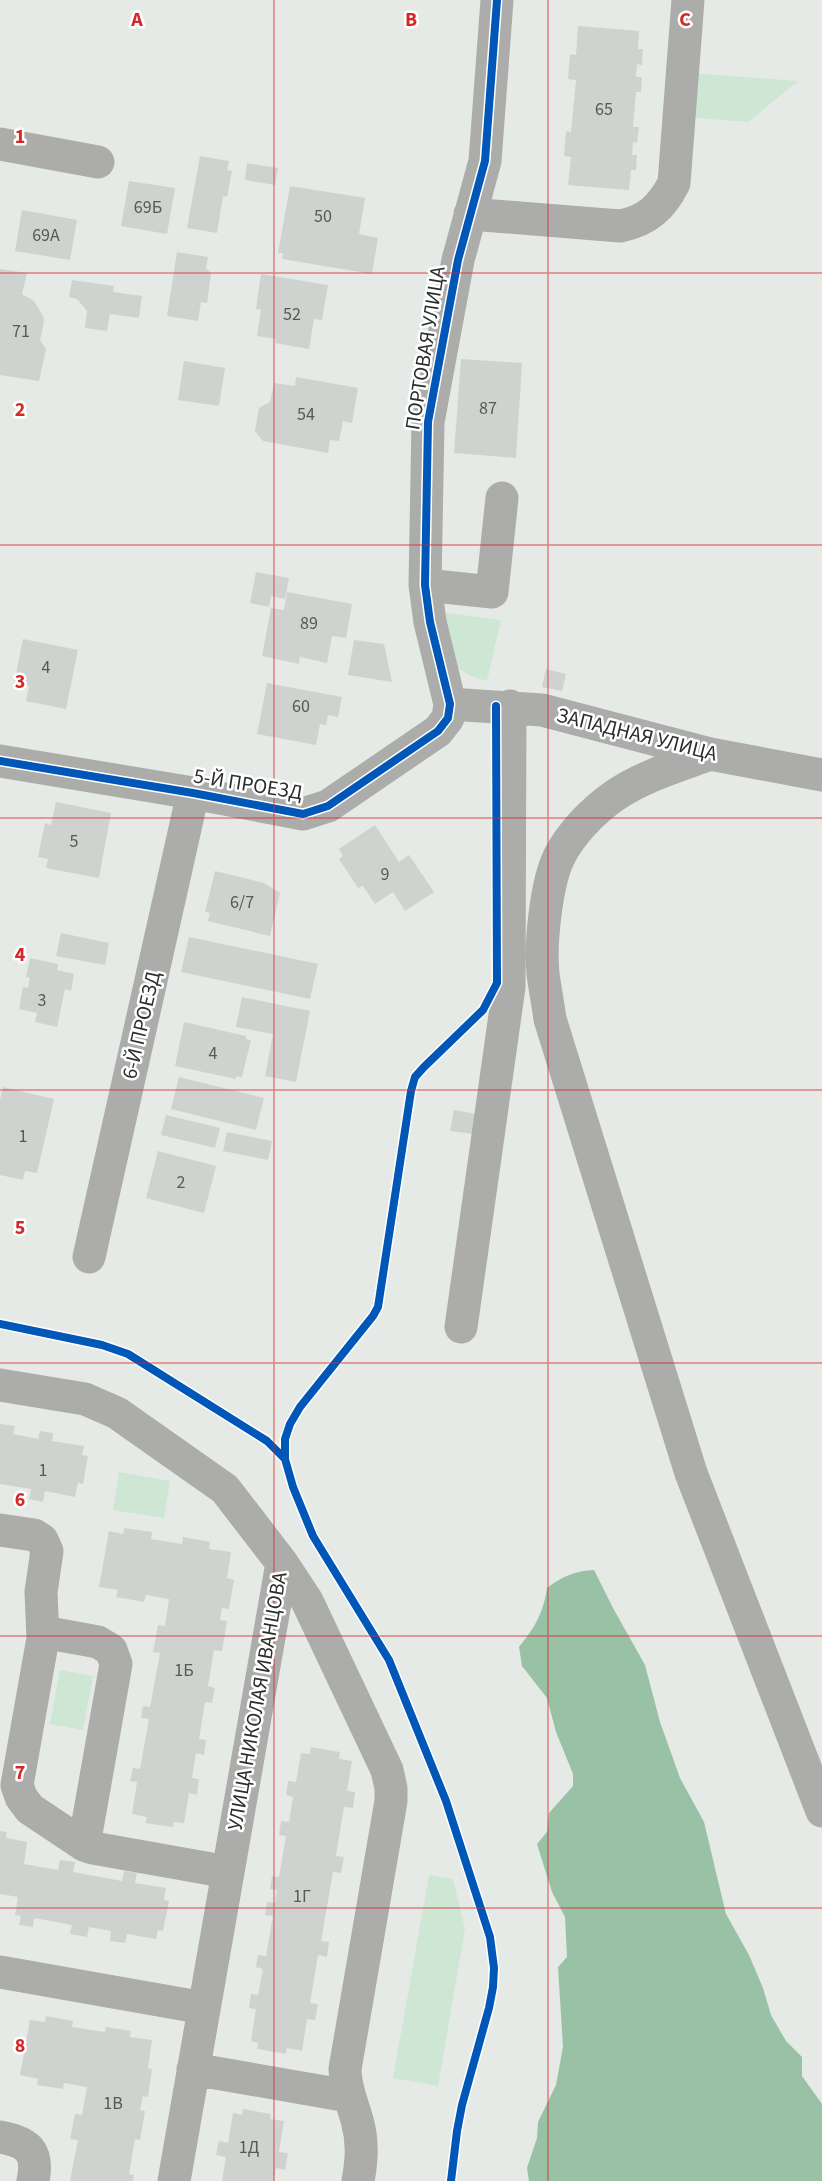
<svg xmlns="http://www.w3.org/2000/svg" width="822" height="2181" viewBox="0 0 822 2181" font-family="'Source Sans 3',sans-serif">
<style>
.green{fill:#cee6d4}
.water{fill:#99c1a6}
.building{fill:#cfd3d0}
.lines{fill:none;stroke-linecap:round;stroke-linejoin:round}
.minor{stroke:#acacab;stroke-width:33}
.cycleway-casing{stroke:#fff;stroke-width:11}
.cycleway{stroke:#0057b8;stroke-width:8}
.grid{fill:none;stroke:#d62828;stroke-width:1.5;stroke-opacity:0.55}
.labels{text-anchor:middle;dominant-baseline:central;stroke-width:5;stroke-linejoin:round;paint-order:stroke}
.number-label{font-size:18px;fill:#555a57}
.street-label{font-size:21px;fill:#2a2f2c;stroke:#fff}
.grid-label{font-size:20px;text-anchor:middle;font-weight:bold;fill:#d62828;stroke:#fff;stroke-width:5;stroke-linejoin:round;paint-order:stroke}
</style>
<rect width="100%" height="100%" fill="#e5eae6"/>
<path class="green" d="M690,73L798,81L748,122L687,117Z
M440,612L501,620L487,681L471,676L454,666Z
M119,1472L170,1481L164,1518L113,1510Z
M60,1670L93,1676L83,1730L50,1724Z
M429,1875L453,1879L465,1929L438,2086L393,2078Z"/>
<path class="water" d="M594,1570L613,1608L645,1665L660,1722L680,1778L704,1822L726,1914L749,1955L763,1988L771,2015L786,2041L802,2057V2076L822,2104V2181H529L527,2168L537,2138L538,2122L556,2085L563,2047L558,1967L567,1957L565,1917L552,1892L537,1844L547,1832L549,1813L573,1786V1774L556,1732L547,1698L522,1666L519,1647C535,1627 543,1614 547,1588C563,1576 575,1571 594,1570Z"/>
<path class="building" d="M578,26L639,31L638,49H643L642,65L637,64L636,77H642L641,92H636L633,127H639L637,143L633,142L632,155H637L636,170H631L629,190L568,185L571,157L564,156L566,131L571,132L576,80L568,79L570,54L576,55Z
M200,156L229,161L227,170L232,171L227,197L223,196L217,233L187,228Z
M247,163L278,168L275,185L245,180Z
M129,181L175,188L167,234L121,226Z
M290,186L365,198L359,234L378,238L372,274L282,259L283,253H278Z
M22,210L77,220L70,260L15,251Z
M177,252L208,257L206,268L211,273L207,303L201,302L198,321L167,316Z
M0,269L27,273L22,294L34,301L43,316L44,322L40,340L46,349L39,381L0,375Z
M261,274L328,285L322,320L314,319L309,349L275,343L276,339L257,336L261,310L256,309Z
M72,280L114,286L113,292L142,296L139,318L110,314L107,331L85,328L87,311L77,299L69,297Z
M461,359L522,363L516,458L454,453Z
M184,361L225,368L219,406L178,400Z
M296,377L358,388L352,423L343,421L339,441L330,440L328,453L263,441L255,431L259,408L270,402L274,383L295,386Z
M256,572L289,578L285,599L271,596L269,607L250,603Z
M287,592L352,604L346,638L332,636L327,663L300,657L299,664L262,656L271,608L284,610Z
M23,639L78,650L66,709L26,701L29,686L14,684Z
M354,640L384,644L392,682L348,675Z
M546,669L566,674L562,691L542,687Z
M267,683L342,697L338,717L328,715L326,725L320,724L316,745L257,734Z
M56,802L111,813L99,878L46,868L48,859L38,857L45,823L51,825Z
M375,825L399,862L409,855L434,892L405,911L393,892L375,904L363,886L358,888L339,859L343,856L339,849Z
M215,871L264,883L280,893L270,936L208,921L210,913L205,912Z
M61,933L109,943L105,965L56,956Z
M189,937L318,964L310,999L181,972Z
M30,958L58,964L57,970L74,974L71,991L65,989L57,1027L35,1022L37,1013L19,1009L23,987L28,988L30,978L26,977Z
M242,997L310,1011L296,1082L265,1076L273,1034L236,1027Z
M184,1022L246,1036V1039L251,1040L242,1077L236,1076V1079L175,1066Z
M179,1077L264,1098L256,1130L171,1109Z
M3,1087L54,1099L37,1173L25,1171L23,1180L0,1175V1100Z
M454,1110L476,1114L473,1134L450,1131Z
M166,1115L220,1128L215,1148L161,1135Z
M227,1132L272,1141L268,1160L223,1151Z
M158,1151L216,1166L204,1213L146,1198Z
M0,1424L15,1426L13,1434L38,1439L40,1431L53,1433L52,1441L84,1446L82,1455L88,1456L83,1484L78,1483L75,1497L45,1491L43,1502L29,1499L31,1489L0,1484Z
M124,1528L152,1532L151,1539L182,1544L183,1537L210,1542L209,1549L231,1552L227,1578L234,1580L229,1609L222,1608L220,1620L227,1621L222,1651L214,1650L208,1686L215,1688L212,1703L205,1702L199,1739L206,1740L204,1755L196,1753L192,1778L199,1779L197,1795L189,1793L184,1823L174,1822L173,1827L145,1823L147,1817L132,1814L137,1782L130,1781L133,1768L140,1769L149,1719L141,1718L143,1706L150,1707L160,1653L153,1652L158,1625L165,1626L169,1599L146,1595L144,1602L116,1597L118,1590L99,1587L109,1531L123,1534Z
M311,1747L340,1752L339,1759L352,1761L347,1791L355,1792L353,1808L344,1807L340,1831L336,1856L344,1857L341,1873L333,1872L321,1941L329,1942L327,1957L318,1955L310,2003L318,2004L315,2020L307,2019L302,2051L287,2048L286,2054L257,2049L258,2043L251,2041L256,2009L249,2008L251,1994L258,1995L263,1969L256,1967L258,1955L266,1956L273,1916L265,1915L267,1902L275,1903L277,1890L270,1889L272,1876L279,1877L286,1836L279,1835L281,1821L289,1822L293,1797L286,1795L288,1781L296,1782L301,1753L310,1754Z
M0,1831L7,1832L6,1838L27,1842L24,1864L58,1870L60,1860L75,1862L73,1872L122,1881L124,1871L137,1873L135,1883L166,1888L164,1900L169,1901L163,1931L158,1930L156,1939L127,1934L125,1943L110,1941L111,1931L89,1927L87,1937L70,1934L72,1925L34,1918L33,1927L19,1925L21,1916L15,1915L18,1897L0,1894Z
M46,2016L73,2021L72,2027L105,2032L106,2027L131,2031L130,2037L152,2040L148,2068L152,2069L148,2097L143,2096L140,2110L145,2111L140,2140L135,2139L129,2174L134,2175L133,2181H70L78,2140L70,2139L75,2114L82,2115L87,2087L64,2083L63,2089L37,2085L38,2079L20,2075L30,2020L45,2022Z
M243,2109L271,2114L270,2119L284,2121L279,2152L288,2153L285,2170L276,2168L274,2181H222L226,2157L216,2155L219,2141L228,2143L233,2113L242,2115Z"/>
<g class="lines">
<path class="minor" d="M0,144L98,162
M470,214L620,226C647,221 662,207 674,183L688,0
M425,585L492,592L502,498
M450,704L542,710L710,754L822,775
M710,754C678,766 643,776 614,796C593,811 571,833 559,857C546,884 540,944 543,974C545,989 548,1004 550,1019L691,1473L822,1811
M0,761L193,793L303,814L328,806L438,731L448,718L450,704L430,622L425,585L428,422L458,260L485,161L497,0
M89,1257L193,793
M461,1327L509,987L510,706
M0,1385L85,1399L117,1413L225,1489L282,1563L174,2181
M0,1530L34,1535L42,1540L47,1551L41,1592L43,1638L17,1785L21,1797L30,1809L84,1845L93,1848L228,1872
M282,1563L307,1601L387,1770L391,1788V1801L345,2069C345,2088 352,2102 357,2120C363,2141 362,2159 358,2181
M43,1632L98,1642L111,1650L116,1664L84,1845
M0,1972L204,2008
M193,2069L348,2096
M0,2137C28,2142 39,2151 33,2181"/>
<g class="cycleway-casing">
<path id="cycleway" d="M0,761L193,793L303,814L328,806L438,731L448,718L450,704L430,622L425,585L428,422L458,260L485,161L497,0
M0,1324L102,1345L128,1354L267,1441L285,1459
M451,2181L457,2131L462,2105L489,2008L493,1987L494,1968L490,1937L446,1801L389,1660L313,1536L293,1487L285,1459V1439L290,1424L300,1407L373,1316L378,1307L411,1091L415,1077L424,1067L483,1010L497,983L496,706"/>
</g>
<use href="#cycleway" class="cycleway"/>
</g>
<path class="grid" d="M274,0V2181M548,0V2181M0,273H822M0,545H822M0,818H822M0,1090H822M0,1363H822M0,1636H822M0,1908H822"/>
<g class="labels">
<g class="number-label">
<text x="604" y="109">65</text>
<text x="148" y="207">69Б</text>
<text x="323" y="216">50</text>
<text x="46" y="235">69А</text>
<text x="292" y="314">52</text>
<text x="21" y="331">71</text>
<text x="488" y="408">87</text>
<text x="306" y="414">54</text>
<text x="309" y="623">89</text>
<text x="46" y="667">4</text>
<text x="301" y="706">60</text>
<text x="74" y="841">5</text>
<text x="385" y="874">9</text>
<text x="242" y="902">6/7</text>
<text x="42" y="1000">3</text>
<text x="213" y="1053">4</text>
<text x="23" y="1136">1</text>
<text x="181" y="1182">2</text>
<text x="43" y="1470">1</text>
<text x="184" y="1670">1Б</text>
<text x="302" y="1896">1Г</text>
<text x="113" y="2103">1В</text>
<text x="249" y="2147">1Д</text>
</g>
<g class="street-label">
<text transform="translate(425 348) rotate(-81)">ПОРТОВАЯ УЛИЦА</text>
<text transform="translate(637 734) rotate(14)">ЗАПАДНАЯ УЛИЦА</text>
<text transform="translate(248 784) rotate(9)">5-Й ПРОЕЗД</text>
<text transform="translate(141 1025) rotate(-77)">6-Й ПРОЕЗД</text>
<text transform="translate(257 1701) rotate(-80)">УЛИЦА НИКОЛАЯ ИВАНЦОВА</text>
</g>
</g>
<g class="grid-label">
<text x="137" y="26">A</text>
<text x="411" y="26">B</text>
<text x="685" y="26">C</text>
<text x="20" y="143">1</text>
<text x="20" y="416">2</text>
<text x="20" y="688">3</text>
<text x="20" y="961">4</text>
<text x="20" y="1234">5</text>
<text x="20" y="1506">6</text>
<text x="20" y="1779">7</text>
<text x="20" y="2052">8</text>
</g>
</svg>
